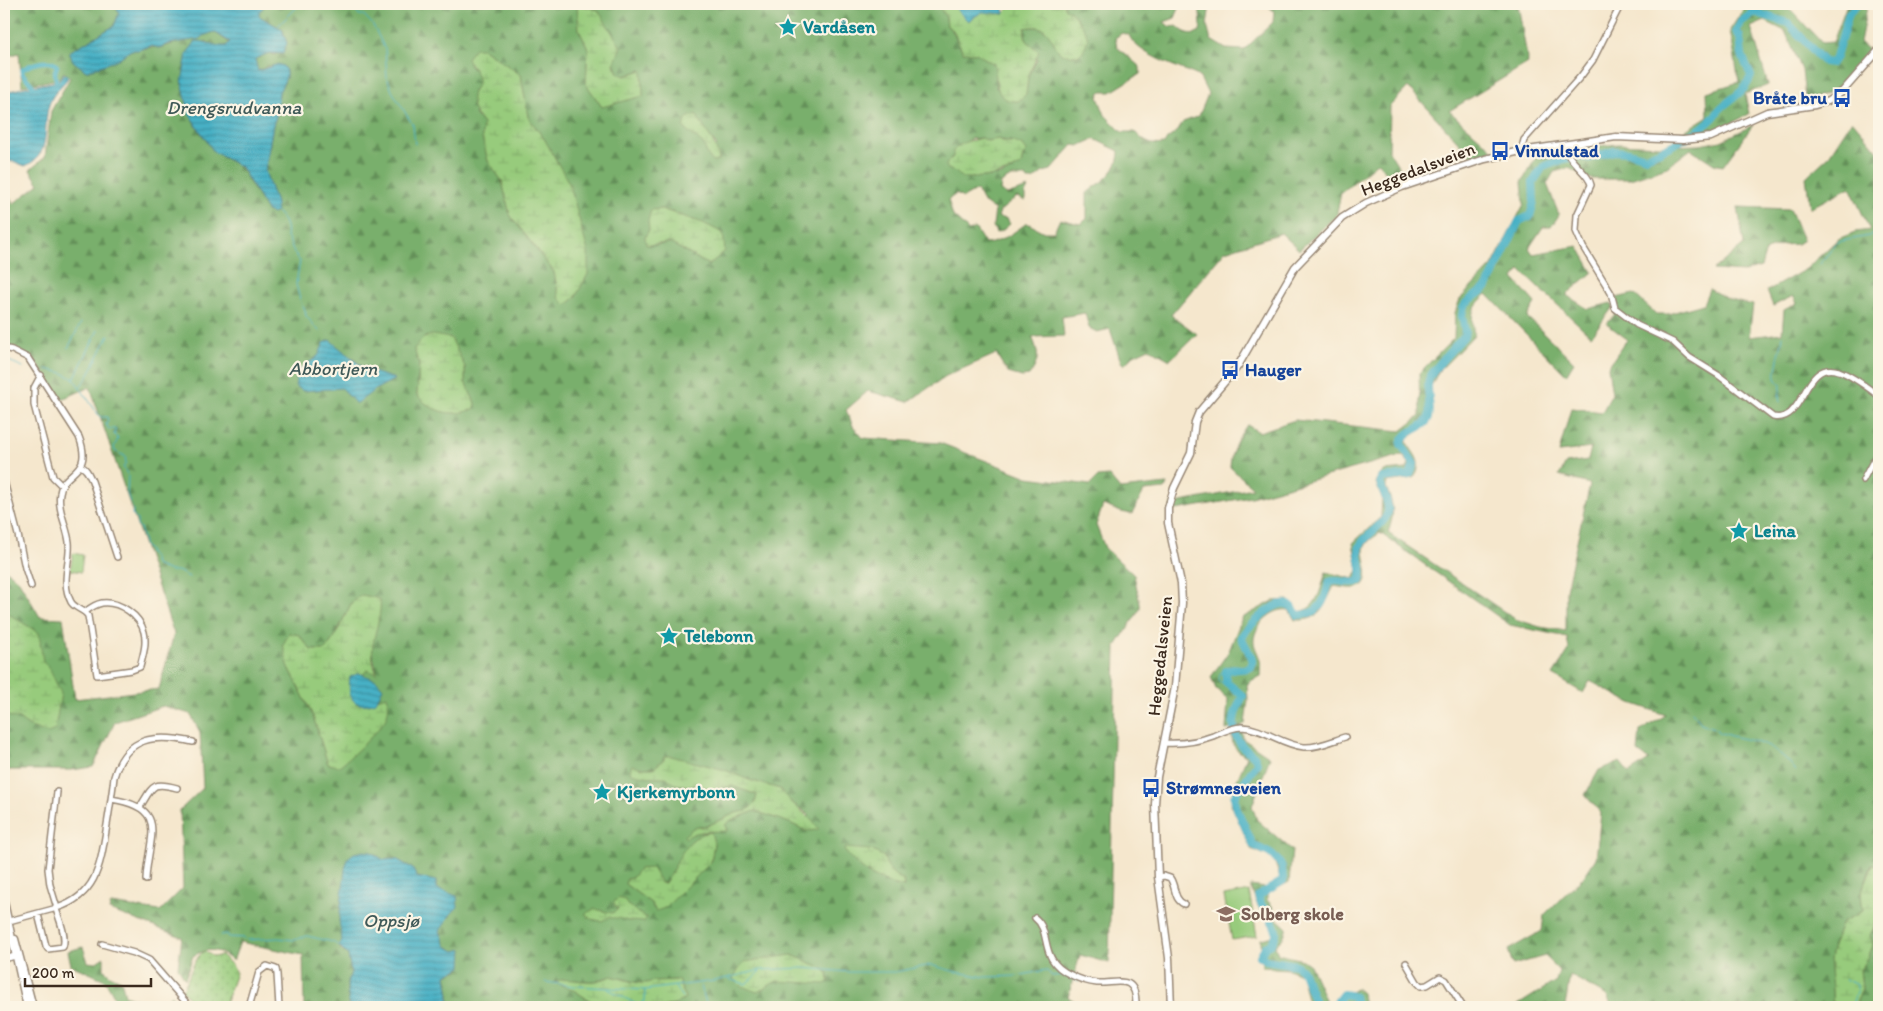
<svg xmlns="http://www.w3.org/2000/svg" width="1883" height="1011" viewBox="0 0 1883 1011" font-family="Itim,sans-serif">
<style>
.grass{fill:#97cb7c;stroke:#697a4d}
.forest{fill:url(#forest-firs);stroke:#5a6c45;fill-rule:evenodd}
.wetland{fill:url(#wetland-marsh);stroke:#697a4d}
.park{fill:url(#park-dots);stroke:#697a4d}
.water{fill:url(#water-rules);stroke:#406d72}
.lines{fill:none;stroke-linecap:round;stroke-linejoin:round}
.stream{stroke:#46b0c5;stroke-width:1}
.canal{stroke:#46b0c5;stroke-width:4.5}
.river{stroke:#46b0c5;stroke-width:8}
.minor-casing{stroke:#988876;stroke-width:8}
.major-casing{stroke:#988876;stroke-width:9}
.minor{stroke:#fff;stroke-width:5}
.major{stroke:#fff;stroke-width:6}
.labels{text-anchor:middle;dominant-baseline:central;stroke-width:4.5;stroke-linejoin:round;paint-order:stroke}
.culture-label{font-size:18px;font-weight:bold;fill:#0d838f;stroke:#fcf5e5;text-anchor:start}
.transit-label{font-size:18px;font-weight:bold;fill:#164399;stroke:#fcf5e5;text-anchor:start}
.street-label{font-size:18px;fill:#3b2a1e;stroke:#fcf5e5}
.education-label{font-size:18px;font-weight:bold;fill:#785e54;stroke:#fcf5e5;text-anchor:start}
.water-label{font-size:19px;font-style:italic;fill:#3f5958;stroke:#fcf5e5}
</style>
<defs>
<pattern id="forest-firs" width="22" height="20" patternUnits="userSpaceOnUse" patternTransform="scale(1.25)"><rect width="22" height="20" fill="#79af6c"/><path d="M5 1l3.5 6h-7zM16 11l3.5 6h-7z" fill="#648f58"/></pattern>
<pattern id="wetland-marsh" width="20" height="14" patternUnits="userSpaceOnUse" patternTransform="scale(1.25)"><rect width="20" height="14" fill="#97cb7c"/><path d="M1 5h8M5 5V1M11 12h8M15 12V8" fill="none" stroke="#83ae6b"/></pattern>
<pattern id="park-dots" width="8" height="8" patternUnits="userSpaceOnUse" patternTransform="scale(1.25)"><rect width="8" height="8" fill="#97cb7c"/><path d="M2 2h.1M6 6h.1" fill="none" stroke="#83ae6b" stroke-width="1.8" stroke-linecap="round"/></pattern>
<pattern id="water-rules" width="6" height="5" patternUnits="userSpaceOnUse" patternTransform="scale(1.25)"><rect width="6" height="5" fill="#46b0c5"/><path d="M0 2.5h6" fill="none" stroke="#3c8f9f"/></pattern>
</defs>
<rect width="100%" height="100%" fill="#fcf5e5"/>
<filter id="ink" filterUnits="userSpaceOnUse"><feTurbulence type="fractalNoise" baseFrequency=".02" numOctaves="2"/><feDisplacementMap in="SourceGraphic" scale="10" xChannelSelector="R" yChannelSelector="G"/><feConvolveMatrix kernelMatrix="1 2 1 2 8 2 1 2 1" color-interpolation-filters="sRGB"/></filter>
<filter id="wash" filterUnits="userSpaceOnUse"><feTurbulence type="fractalNoise" baseFrequency=".0096" numOctaves="4" result="noise"/><feDisplacementMap in="SourceGraphic" scale="20" xChannelSelector="R" yChannelSelector="G"/><feGaussianBlur stdDeviation="1.12" result="paint"/><feColorMatrix in="noise" values="0 0 0 0 0 0 0 0 0 0 0 0 0 0 0 0 0 1.4 0 .05"/><feComposite in="paint" operator="in"/></filter>
<g filter="url(#wash)">
<rect width="100%" height="100%" fill="#f5e7cd"/>
<path class="grass" d="M73,553L83,555L81,572L70,570Z
M1249,891L1257,936L1232,940L1224,896Z"/>
<path class="forest" d="M4,4H115L119,13L114,26L69,52L73,61L86,71L115,61L131,50C142,51 148,45 159,48L214,32L230,43C223,49 213,46 206,41L182,82L189,114L197,127L214,152L240,167L267,211L273,213L276,203L265,171L273,125L277,114L279,92L286,78V71L283,66H268L258,71L254,59L269,53L275,55C288,44 287,44 282,29L259,16V12L266,4H577L579,30L588,48L586,84L602,107L641,70L625,76L618,74L598,10L581,4H937L946,17L947,26L952,30L963,52L976,53L995,64L997,78L996,88L1026,94L1028,77L1037,59C1032,50 1023,38 1025,28C1040,24 1051,31 1055,46L1083,51L1087,40C1083,29 1077,13 1065,9L1064,4H1183L1180,6L1175,18L1164,22L1170,27L1177,26L1183,31L1192,35L1200,31L1201,25L1199,4H1210L1207,26L1211,40L1226,49L1244,50L1273,22L1274,11L1265,4H1518L1528,63L1449,111L1493,150L1472,157L1408,87L1390,106L1389,151L1400,169L1394,182L1378,162L1341,193L1337,212L1338,214L1299,250L1281,233L1225,251L1171,315L1197,334L1170,360L1149,348L1134,355L1124,365L1121,362L1110,329L1097,332L1089,328L1085,313L1062,317L1064,336L1032,337C1039,352 1040,361 1029,376L1022,377L1008,373L996,354L946,376L908,402L868,391L846,410L853,426L863,438L940,443L1028,477L1090,485L1098,477L1109,476L1120,489L1167,484L1165,489L1144,491L1132,514L1121,512L1103,505L1096,525L1105,548L1134,575L1140,604V609L1116,646L1109,963L1080,955L1068,997L1084,1007H660L674,1005L685,998L678,980L653,981C641,987 626,978 614,977C608,976 601,980 595,981C582,982 567,977 555,982L575,991L600,1007H604H448L449,996L446,975L456,971L463,949L455,951L446,946L440,930L451,914L458,907L436,888V881L417,877L412,868L396,859L384,860L371,852L339,920C342,930 343,938 340,949L348,955L351,972L347,984L349,1007H304L303,955L240,942L233,961C219,949 209,947 193,956L185,979L178,967L182,937L109,910L111,904L160,911L183,888L180,810L203,788L200,732L190,714L163,706L115,722L93,767L71,770H8L4,803V568L19,581L40,617L63,618L75,699L159,689L174,634L90,387L60,400L36,362L11,348L4,347V187L13,204L39,184L30,170L45,157L51,111L70,78L64,72L58,79L22,86L19,53L4,57ZM1122,33L1129,35C1136,54 1178,67 1196,75L1200,78L1208,94L1199,116L1183,122L1178,131L1167,139L1164,144C1151,146 1144,142 1135,132H1122L1105,115L1098,97L1100,92H1111L1140,74V67L1117,47L1115,38ZM482,48L521,75L528,117L545,140L559,298L554,272L510,215L502,181L488,161L482,137L483,124L475,114L473,91L479,83L478,74L470,66L468,59ZM696,114L702,127L717,146L707,154ZM981,138C988,142 990,140 997,140C1002,139 1008,142 1014,142L1023,156L1021,165L1001,175L973,178L948,169V161L970,139ZM1094,139L1119,151C1119,172 1102,181 1087,193V219L1080,224L1060,219L1054,232H1044L1027,223C1014,232 1001,243 985,244L975,228L969,231L953,216L948,200L956,194L963,198L977,190L983,202L995,210L993,226L996,233L1003,230L1010,224L1007,219L998,217L1000,211L1017,197L1025,201V194L1028,188L1007,195L1000,191L1001,183L1011,177H1026L1028,180H1033L1043,172L1051,170L1073,145L1079,146ZM661,209L678,214L709,265L670,243L656,245L645,237L649,230L651,210ZM426,336L465,367V382L476,405C449,412 438,417 417,395L419,364L414,349ZM318,356L352,357L366,370L395,379L376,389L356,403L342,388L303,391L298,371ZM352,602L380,606L371,647L377,673L367,669L355,682L356,694L380,698L328,764L313,716L288,665L290,633L299,635L311,650H325L334,638ZM664,759L725,770L749,780L780,789L787,799L809,815L806,831L790,823L755,811L731,820L725,825L727,830L693,833V828L707,826L736,813L747,811L755,803L757,795L732,786L711,789L701,786H689L666,777H658L632,766L642,768H654ZM714,843L711,862L665,908L654,909L651,903L625,884L627,879L632,878L665,883L674,868ZM887,869L893,875L903,880L904,887C890,885 879,878 866,873ZM792,955L820,967L828,973L777,981L733,978L742,967Z
M1747,4H1769L1791,10L1822,43L1833,42L1847,4H1872L1867,7L1860,42L1871,52C1851,75 1838,97 1805,98L1802,70L1785,31L1765,21L1751,27L1768,85L1745,94L1749,114L1716,131L1701,136L1675,137L1708,116L1707,92L1739,82L1730,30Z
M1852,120L1879,152V867L1878,865L1872,864L1861,894L1863,911L1842,922C1837,936 1830,950 1830,964C1830,979 1834,992 1832,1007H1612L1607,996L1570,975L1565,1007H1518V1005L1556,981L1559,971L1545,956L1513,965L1508,950L1542,931L1544,915L1585,875L1596,858L1601,813L1585,795L1599,770L1620,762L1629,773L1649,760L1638,752L1640,731L1666,715L1631,703L1590,681L1583,693L1553,675L1569,650L1567,637L1510,625L1380,533C1374,537 1365,542 1364,550C1364,555 1366,561 1366,566C1370,593 1353,589 1334,586C1323,607 1322,621 1295,620L1289,610C1274,607 1256,623 1254,639C1253,646 1259,654 1260,661C1262,666 1261,671 1261,676L1250,681L1247,685L1248,700L1245,724L1226,730L1228,699L1216,689L1211,677L1229,651L1242,618L1273,601L1288,600L1299,612C1318,609 1321,587 1326,572L1354,579L1358,570L1353,543L1381,517L1382,498L1376,483L1378,477L1384,471L1407,469L1409,463L1402,455L1251,497L1170,511L1171,504L1253,488L1230,467C1231,450 1237,439 1247,425L1259,432L1295,420L1401,431L1420,416L1419,373L1454,338L1455,313L1460,299L1492,266L1524,204L1522,182L1539,152L1618,144L1661,146L1700,145L1721,141L1753,125L1723,166L1714,164L1691,149L1667,167L1630,179H1591L1569,168L1554,172L1547,184L1559,215L1551,227H1543L1529,248L1533,254L1578,246L1593,272L1566,295L1588,309L1611,303L1613,307L1591,336L1520,270L1514,279L1535,303L1527,317L1574,362L1566,375L1487,294C1470,309 1471,314 1474,335L1438,372L1431,386L1432,417L1429,424L1407,439V443C1416,457 1423,462 1414,478L1387,482L1386,487C1394,507 1395,511 1388,533L1515,619L1540,627L1566,631V590L1590,484L1559,476L1566,463L1588,460L1591,448L1559,452L1571,408L1602,412L1612,394L1608,367L1627,339L1607,324L1619,309L1616,298L1634,294L1656,314H1668L1703,304L1709,289L1730,300L1753,305L1749,337L1782,333L1784,310L1797,303L1793,296L1773,306L1767,291L1806,269L1838,239L1855,232L1870,230L1850,187L1810,208L1806,177L1828,157Z
M1738,207L1790,209L1803,240L1797,244L1782,245L1766,250L1761,267L1744,272L1713,270L1744,245Z
M1242,726L1243,739L1270,757L1252,806L1257,820L1292,850L1289,882L1267,894V900L1273,907L1276,918L1287,928L1283,938L1275,946L1278,954L1303,960L1310,965L1328,1006L1356,988L1362,993L1364,1007H1352L1350,1003L1345,1007H1309L1301,974L1288,969L1262,967L1261,939L1274,936L1276,927L1258,906L1250,886L1266,888L1281,879L1273,858L1251,849L1231,804L1233,789L1247,757C1234,748 1231,746 1232,729Z
M1879,913V1007H1855L1862,988L1860,970L1868,958L1873,945L1870,935L1877,924Z
M83,947L88,962L95,963L104,957V969L110,975L121,980L125,995L158,1007L171,995L183,1007H127L118,1003L105,980L71,965L68,951Z"/>
<path class="wetland" d="M577,4L598,10L621,47L614,64L618,73L625,76L642,70L643,96L602,107L586,84L588,48L579,30Z
M937,4H951L968,21L982,11L1004,14L1011,4H1064L1065,9L1071,11L1086,32L1088,40L1083,51L1078,56L1061,54C1049,39 1050,22 1025,28C1023,39 1030,45 1039,51L1028,77L1026,94L1019,101C993,103 998,82 994,64L976,53L963,52L953,30L947,26L946,17Z
M475,48H482L521,75L528,117L545,140L570,185L588,252V274L575,298L566,305L559,298L554,272L510,215L502,181L488,161L482,137L483,124C475,114 468,103 474,90C476,86 479,85 478,80C478,72 470,66 467,58Z
M696,114C705,132 716,140 719,160L713,162L707,154L704,145L683,127L687,118Z
M981,138L987,141L999,139L1004,142H1014L1023,146L1027,151L1023,156L1021,165C1002,176 983,178 962,178L957,173L948,169L946,166L948,161L953,157V151C963,140 969,142 981,138Z
M661,209L703,223L723,233L725,251L709,265L670,243L646,245L645,237L649,230L648,221L651,210Z
M432,335L451,338L465,367V382L476,405L474,409C452,417 432,413 417,395L419,364L414,349C419,342 423,337 432,335Z
M362,595L380,599C383,625 364,645 377,674L367,670L356,682V694L380,698L387,696C389,704 389,710 386,718C380,730 350,758 339,766L328,764L313,716L288,665L283,645L289,633L299,635L311,650H325L334,638L352,602Z
M4,607L7,613L39,633L43,662L49,668L61,693L55,730L48,733L28,726L19,719L4,715V694L7,682L4,664Z
M664,756H671L725,770L749,780L780,789C791,805 806,812 818,828V830L806,831L790,823L755,811L731,820L725,825L727,831C712,832 699,829 686,838L684,836L693,828L707,826L736,813L747,811L755,803L757,795L732,786L710,789L701,786H689L675,784L666,777C654,778 643,776 631,773L630,770L632,765L643,768H654L664,759Z
M711,832L714,843L711,862L665,908L656,911L651,903L625,884L627,879L632,878L639,869L652,868L661,883H665C678,864 684,835 711,832Z
M845,848L871,850L884,857C888,869 891,874 903,880L904,887C878,881 861,872 844,850Z
M1873,864L1878,865L1879,867C1879,892 1883,913 1870,935L1873,945L1868,958L1860,970L1862,988L1855,1007H1832C1834,992 1830,979 1830,964C1830,950 1837,936 1842,922L1863,911L1861,894Z
M618,898L625,900L627,905C635,909 639,915 647,918L644,922L628,921L618,918H608L601,921L591,919L586,915V913L595,909L612,913L617,910L618,908L614,905V902Z
M792,955L820,967L828,973L829,981L825,984L777,981L757,992L739,985L733,978L744,962Z
M612,976C624,979 642,987 653,981L678,980L685,998L674,1005L660,1007H600L575,991L555,982C567,976 582,983 596,981C601,980 607,978 612,976Z"/>
<path class="park" d="M204,951L214,957L221,955L232,965L236,973L224,1007H195L182,990C191,977 191,961 204,951Z"/>
<path class="water" d="M115,4H266L259,12V16L282,29L287,43L283,54L269,53L255,59L258,71L278,64L283,66L286,71V78L279,92L277,114L273,125L265,171L276,203L277,212L273,214L267,211L241,167L214,152L189,114L182,82L187,53L196,41C207,41 215,47 226,46L230,42L214,32L203,36L199,39L169,44L159,48L151,46L138,50H131L115,61L86,71L73,61L69,52L114,26L119,13Z
M951,4H1005L1004,14L982,12L968,21Z
M63,74H66L68,78C62,86 56,90 51,100C40,123 55,154 25,166L15,162L4,161V93L21,88L58,81Z
M330,340L366,370L395,379L376,389L356,404L342,388L303,391L295,386L298,371L318,356L324,343Z
M359,673L376,680L383,688L376,702C353,710 347,698 350,677Z
M364,851L371,852L384,860L396,859L412,868L417,877L436,881V888L457,896L458,907L451,914L440,931L446,946L455,951L463,949L462,967L446,975L449,996L448,1007H349L347,984L351,972L348,955L339,946L342,940L339,920L345,869L348,858L354,853Z"/>
<g class="lines">
<path class="stream" d="M319,4L330,7L337,4
M344,4L353,7L359,15H364L373,25L385,49L387,77L392,91L413,125L415,144
M278,26L298,6H310L312,4
M277,212C284,220 288,226 286,236C292,244 293,254 300,261L296,284L301,303L305,310L306,316L320,332
M1820,264L1837,242L1879,234
M68,348L81,323
M4,359L23,367
M46,369L63,373L74,379L100,417H107L108,420L106,424L109,429H116L114,434L118,439L114,447L115,451L125,456L126,463L123,466L128,476L127,494L133,510L132,514L137,520V526L140,528L145,547L149,550V553L154,559L155,565L170,571H178L189,577
M74,379L98,330
M79,388L87,378L109,335
M1780,402L1779,398L1781,385C1780,383 1777,381 1776,378C1774,370 1782,346 1783,336
M1226,671L1220,673L1219,681L1224,684H1229
M1692,712L1701,723L1716,729L1719,733C1725,733 1729,736 1735,737C1761,742 1780,748 1796,771
M220,935L227,934L229,937L245,938L247,940L278,938L294,940L307,936L333,942L339,946
M728,979L746,984L760,971
M1844,979L1857,985V990L1851,1007
M545,982L574,986L645,990L714,981L761,970L803,968L849,972H895L931,965L956,972L985,977L1017,976L1046,970L1052,976L1063,975L1079,982
M700,983L707,1006
M675,987L682,997
M608,989L638,1005L645,1001V990"/>
<path class="canal" d="M33,86L22,73V70C30,64 50,57 57,66L55,72L56,81"/>
<path class="river" d="M1317,1007L1302,970L1296,965L1266,960L1260,956L1265,947L1271,944C1273,941 1276,937 1276,933C1277,923 1260,908 1258,896L1283,881L1282,867L1276,858L1269,853L1253,845L1237,809L1234,797L1257,763C1256,755 1250,753 1244,748C1228,731 1233,714 1243,696L1226,682V671C1235,667 1243,671 1251,667L1253,660L1241,637C1248,627 1273,601 1286,604C1292,605 1295,611 1298,615C1320,615 1325,601 1329,582C1339,578 1350,586 1360,581C1365,570 1356,557 1360,546C1362,541 1366,538 1370,534C1394,512 1391,512 1380,483L1382,478L1410,475L1414,464L1401,444C1406,429 1419,431 1427,421C1434,412 1425,390 1429,379C1434,367 1455,347 1464,336L1465,331L1462,316L1463,309L1466,303L1487,287L1519,221L1530,216L1534,202L1533,182L1543,167L1564,159L1576,156L1590,158L1614,151L1629,152L1646,157C1665,149 1699,133 1713,118C1716,115 1717,112 1720,109C1732,97 1745,93 1751,76L1742,55L1740,37L1736,31L1741,22L1754,12L1788,23L1824,62L1832,63L1836,57L1849,13L1858,4
M1333,1007L1343,994L1354,996L1356,1007"/>
</g>
</g>
<g filter="url(#ink)">
<g class="lines">
<g class="minor-casing">
<path id="minor" d="M1563,145C1569,163 1589,173 1591,185L1577,215L1576,231L1583,247L1611,293L1615,308L1637,325L1673,342L1689,357L1718,375L1773,417C1806,424 1802,359 1839,371C1853,376 1867,387 1879,396
M1521,151L1524,140L1581,76L1593,60L1621,4
M4,348L12,350L28,358L79,437C94,475 63,469 60,493C57,509 67,526 69,542C71,563 60,580 71,602C75,609 84,609 88,616L97,675L132,670L140,667C143,655 147,644 144,632C140,616 120,601 102,603C96,604 90,608 85,612
M41,375L34,388V405L53,477L62,486
M80,466C87,468 89,475 92,481L117,557
M1863,480L1873,461L1879,454
M4,481L18,535L25,568L31,586
M1164,743C1181,744 1197,742 1213,736C1222,732 1232,727 1242,727C1264,728 1282,745 1304,747C1317,748 1332,741 1345,737
M111,799C172,808 147,839 146,880
M140,807C153,786 152,781 177,788
M1158,877L1164,876L1170,878C1176,886 1173,899 1184,904
M57,908C96,895 100,867 106,831C109,813 112,795 114,777C126,735 157,734 193,742
M38,914L46,946L48,949L63,947C67,936 59,919 56,909
M1035,918C1053,932 1037,960 1071,975C1079,979 1088,982 1097,983C1117,984 1136,973 1136,1004
M9,921L57,908L50,885L48,869L57,792
M102,944L134,953L149,960L190,1007
M4,959L19,955
M1406,963L1417,982L1421,986L1427,985L1440,977L1446,980L1463,1007
M249,1007L259,972L267,966L276,969L277,974L279,1007
M1130,1007L1136,1004L1138,1007"/>
</g>
<g class="major-casing">
<path id="major" d="M4,902L27,1007
M15,939L33,1007
M1171,1007L1169,958L1158,877L1155,804L1157,777L1175,687L1182,603L1181,583L1168,523V508L1174,488L1191,453L1195,422L1199,412L1238,366L1295,267L1342,218L1366,203L1402,187L1485,159L1521,151L1616,137L1683,140L1711,137L1767,112L1815,105L1828,101L1842,92L1879,50"/>
</g>
<use href="#minor" class="minor"/>
<use href="#major" class="major"/>
</g>
</g>
<defs>
<g id="sight-bare" transform="scale(1.5)"><path d="M0-6L1.8-2.2L6-1.7L2.9 1.2L3.7 5.4L0 3.3L-3.7 5.4L-2.9 1.2L-6-1.7L-1.8-2.2Z" fill="#0f9aa8" stroke="#fcf5e5" stroke-width="2.5" paint-order="stroke"/></g>
<g id="bus-bare" transform="scale(1.5)"><path d="M-5-6H5V4H4V6H2V4H-2V6H-4V4H-5ZM-3.5-4V0h7V-4ZM-3.5 1.2v1.5H-2V1.2ZM2 1.2v1.5H3.5V1.2Z" fill="#1a4fb4" stroke="#fcf5e5" stroke-width="2.5" paint-order="stroke"/></g>
<g id="school-bare" transform="scale(1.5)"><path d="M0-5L7-2L0 1L-7-2ZM-4 1L0 2.5L4 1V4Q0 6-4 4Z" fill="#8d6e63" stroke="#fcf5e5" stroke-width="2.5" paint-order="stroke"/></g>
</defs>
<g fill-rule="evenodd">
<use href="#sight-bare" x="788" y="27"/>
<use href="#bus-bare" x="1842" y="98"/>
<use href="#bus-bare" x="1500" y="151"/>
<use href="#bus-bare" x="1230" y="370"/>
<use href="#sight-bare" x="1739" y="531"/>
<use href="#sight-bare" x="669" y="636"/>
<use href="#bus-bare" x="1151" y="788"/>
<use href="#sight-bare" x="602" y="792"/>
<use href="#school-bare" x="1226" y="914"/>
</g>
<g class="labels">
<g class="culture-label">
<text x="803" y="27">Vardåsen</text>
<text x="1754" y="531">Leina</text>
<text x="684" y="636">Telebonn</text>
<text x="617" y="792">Kjerkemyrbonn</text>
</g>
<g class="transit-label">
<text x="1827" y="98" text-anchor="end">Bråte bru</text>
<text x="1515" y="151">Vinnulstad</text>
<text x="1245" y="370">Hauger</text>
<text x="1166" y="788">Strømnesveien</text>
</g>
<g class="street-label">
<text transform="translate(1418 169) rotate(-21)">Heggedalsveien</text>
<text transform="translate(1160 656) rotate(-84)">Heggedalsveien</text>
</g>
<g class="education-label">
<text x="1241" y="914">Solberg skole</text>
</g>
<g class="water-label">
<text x="234" y="107">Drengsrudvanna</text>
<text x="333" y="368">Abbortjern</text>
<text x="391" y="920">Oppsjø</text>
</g>
</g>
<rect width="1883" height="1011" fill="none" stroke="#fcf5e5" stroke-width="20"/>
<path d="M25 978v8h126v-8" fill="none" stroke="#3b2a1e" stroke-width="2.5"/>
<text x="32" y="978" font-size="15" fill="#3b2a1e" stroke="#fcf5e5" stroke-width="4" paint-order="stroke">200 m</text>
</svg>
